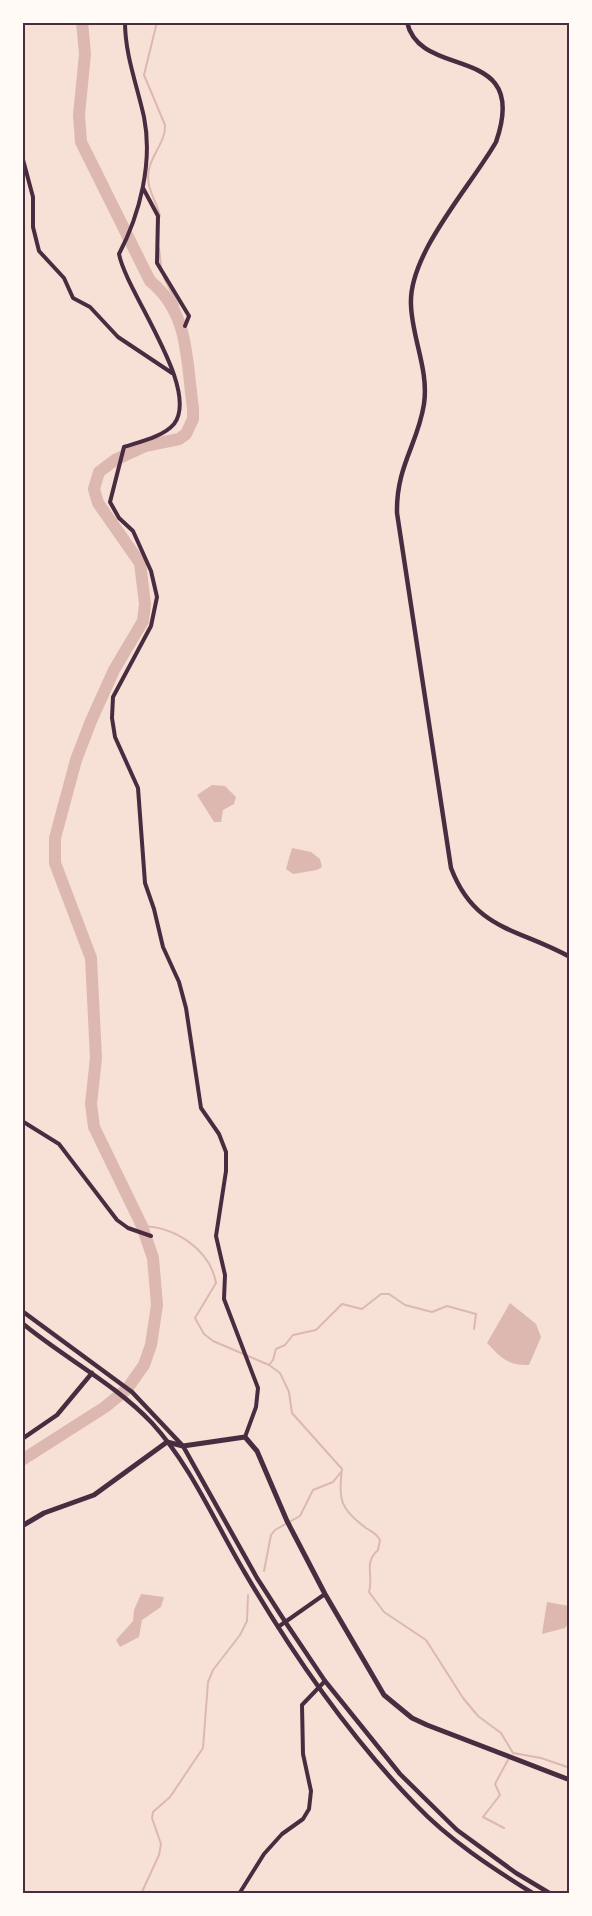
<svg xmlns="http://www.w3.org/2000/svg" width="592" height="1916" viewBox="0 0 592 1916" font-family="'Alegreya Sans',sans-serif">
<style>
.water{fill:#dcb8b0}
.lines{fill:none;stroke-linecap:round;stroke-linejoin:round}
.stream{stroke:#dcb8b0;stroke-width:2}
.river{stroke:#dcb8b0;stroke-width:12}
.minor{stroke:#4a2c40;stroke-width:4}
.tertiary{stroke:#4a2c40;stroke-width:4.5}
.secondary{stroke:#4a2c40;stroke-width:5}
.neatline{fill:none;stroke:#4a2c40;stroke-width:2}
</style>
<rect width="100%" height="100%" fill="#f7e1d7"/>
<path class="water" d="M212,785L225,786L236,797L234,804L223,810L221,822H214L197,795Z
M292,848L311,852L320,859L322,867L317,870L293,874L286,869Z
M510,1303L536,1324L541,1337L529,1365C509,1366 501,1358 487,1343Z
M141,1594L164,1597L161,1607L142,1620L139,1637L120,1647L116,1640L133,1621L134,1610Z
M547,1602L569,1606V1623L565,1628L542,1634Z"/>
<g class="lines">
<path class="stream" d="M157,22L144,75L165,125C166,141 152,154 149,169C145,188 156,199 160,216
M159,248L161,266
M164,278L178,305L180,324
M142,1226C175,1227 210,1249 216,1283L195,1318L204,1334L213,1341L269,1365L280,1373L289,1392L292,1413L342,1469C338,1499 340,1509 366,1528C372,1532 376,1533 380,1540L378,1550C363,1563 374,1576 369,1592L384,1612L426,1640L463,1698L478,1716L501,1733L513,1753L541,1758L570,1768
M269,1365L273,1360L276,1349L285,1345L293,1335L316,1330L342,1304L362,1309L381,1294H389L405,1305L432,1312L447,1306L476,1314L474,1329
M264,1571L271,1535L275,1530L300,1516L313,1490L333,1482L341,1472
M504,1828L483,1817L500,1795L495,1784L509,1758
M141,1894L159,1855L161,1844L152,1818L153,1812L170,1797L203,1748L208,1682L213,1670L240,1635L247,1621L248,1595"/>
<path class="river" d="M22,1460L105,1407L127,1389L144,1365L151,1345L157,1305L153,1258L142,1226L94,1127L91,1104L96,1058L91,958L55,863V838L76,760L91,721L114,670L143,621L145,604L140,563L98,503L94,489L99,472L115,460L145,446L179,439L186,434L193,419V408C186,361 190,313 150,281L81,142L79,115L85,54L82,22"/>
<path class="minor" d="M125,22C125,55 137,85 144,117C153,162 140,214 119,254C126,292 201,389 174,424C163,437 139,442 124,447L110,502L119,518L133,531L151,571L157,597L151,626L113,697L112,718L115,737L138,788L145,883L154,909L163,947L179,982L186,1008L201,1108L219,1134L226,1152V1171L216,1236L225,1275L224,1299L258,1388L256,1407L245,1437
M22,156L33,197V227L39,251L64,278L73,298L90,307L118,337L172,373
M143,188L158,216L157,263L189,316L185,326
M22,1121L59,1144L117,1220L128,1228L151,1236
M278,1627L325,1594
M239,1894L264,1854L282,1834L303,1819L309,1809L311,1791L303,1754L302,1705L325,1681"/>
<path class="tertiary" d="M407,22C420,82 531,41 496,142C471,186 408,254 411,305C412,338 429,370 424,404C418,444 396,466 397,513L451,868C475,931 518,928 570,957
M22,1311L132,1392L183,1446L257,1578L286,1623L325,1681L400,1774L457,1830L516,1873L551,1894
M22,1323C64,1358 114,1383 152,1423C192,1467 215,1523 245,1573C292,1653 350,1737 415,1804C449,1840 492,1868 534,1894
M22,1439L57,1415L92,1373"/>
<path class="secondary" d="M22,1526L44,1513L94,1495L167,1442L183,1446L245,1437L257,1451L287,1521L325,1594L384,1695L412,1718L427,1725L570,1780"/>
</g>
<rect width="592" height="1916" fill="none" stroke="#fffaf5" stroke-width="48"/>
<rect x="24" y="24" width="544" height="1868" class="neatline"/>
</svg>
